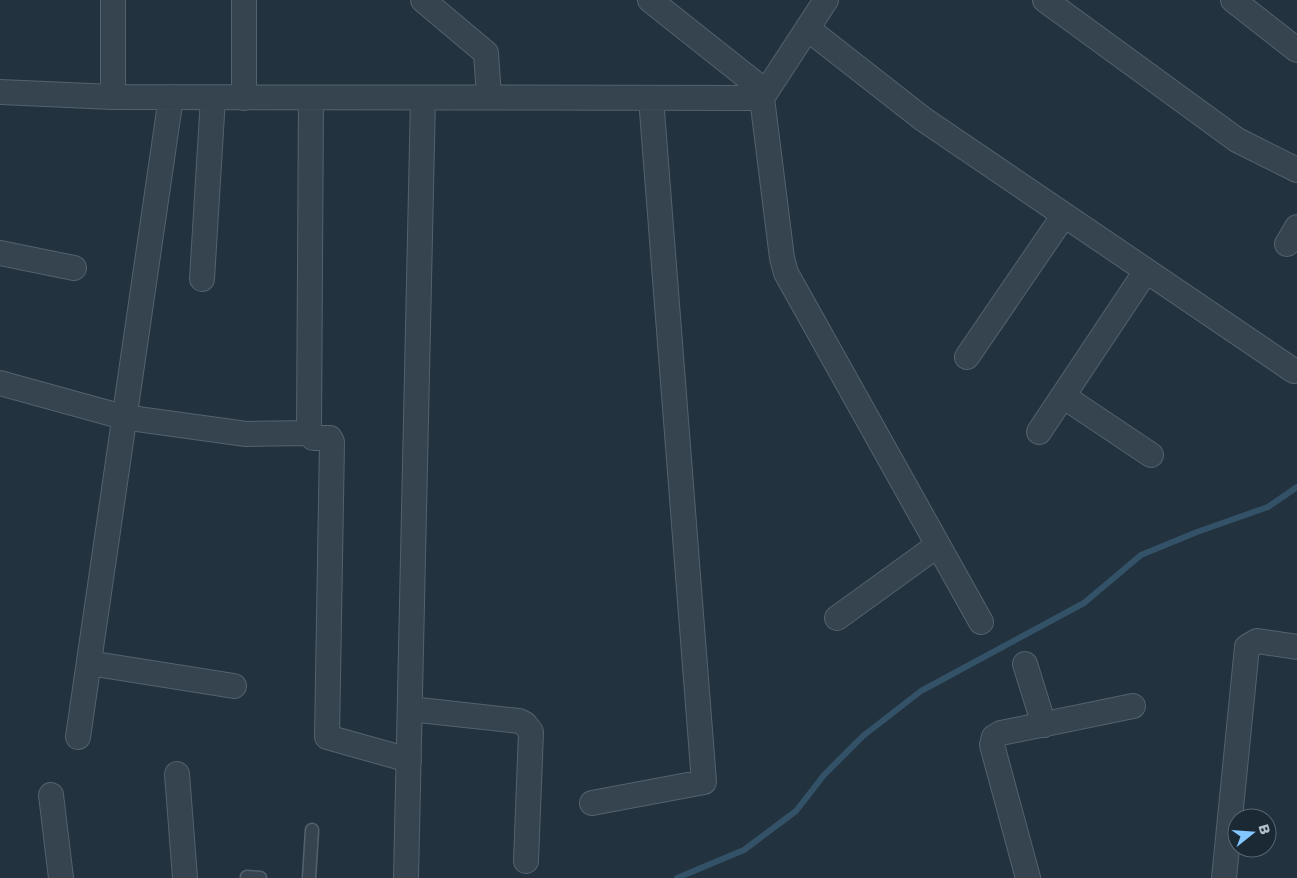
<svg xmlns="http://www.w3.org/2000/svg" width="1297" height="878" viewBox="0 0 1297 878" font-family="Rubik,sans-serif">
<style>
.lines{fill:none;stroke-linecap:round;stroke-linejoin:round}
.stream{stroke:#345267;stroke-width:6}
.lane-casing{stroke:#54626d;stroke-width:15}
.street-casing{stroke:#54626d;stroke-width:26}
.lane{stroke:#36444f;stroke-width:12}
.street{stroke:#36444f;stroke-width:24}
</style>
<rect width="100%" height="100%" fill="#22333f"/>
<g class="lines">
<path class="stream" d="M677,878L744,850L796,811L824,775L863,736L921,691L1084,603L1141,555L1197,532L1268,507L1297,487"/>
<g class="lane-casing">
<path id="lane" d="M247,877L260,878
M309,878L312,830"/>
</g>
<g class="street-casing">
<path id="street" d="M113,0V97
M423,0L486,53L489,96
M650,0L766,92
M826,0L762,98L782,258L786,273L938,545L837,618
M1045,0L1237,140L1297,170
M1233,0L1297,50
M808,29L923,119L1294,371
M0,92L113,97L762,98
M244,98V0
M311,98L309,433L313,438H330L332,442L327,737L409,760
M1287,244L1297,227
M0,253L74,268
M202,279L213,98
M967,357L1064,215
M0,383L123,417L246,434L309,433
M1063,396L1151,455
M1039,432L1146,271
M938,545L981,622
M89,663L234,686
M1025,664L1044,725
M410,709L519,721L525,724L531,732L526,861
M78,737L171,97
M177,774L185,878
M51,795L61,878
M592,803L704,782L651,98
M406,878L423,98
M1028,878L992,745L994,737L1001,733L1133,706
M1224,878L1247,647L1257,641L1297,647"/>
</g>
<use href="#lane" class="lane"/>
<use href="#street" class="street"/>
</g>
<g transform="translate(1252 833) rotate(73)"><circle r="24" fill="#1b2934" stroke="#576570"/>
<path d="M0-4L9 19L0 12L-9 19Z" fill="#82c7ff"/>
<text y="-8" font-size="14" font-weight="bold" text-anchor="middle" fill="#b2bfca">B</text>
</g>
</svg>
